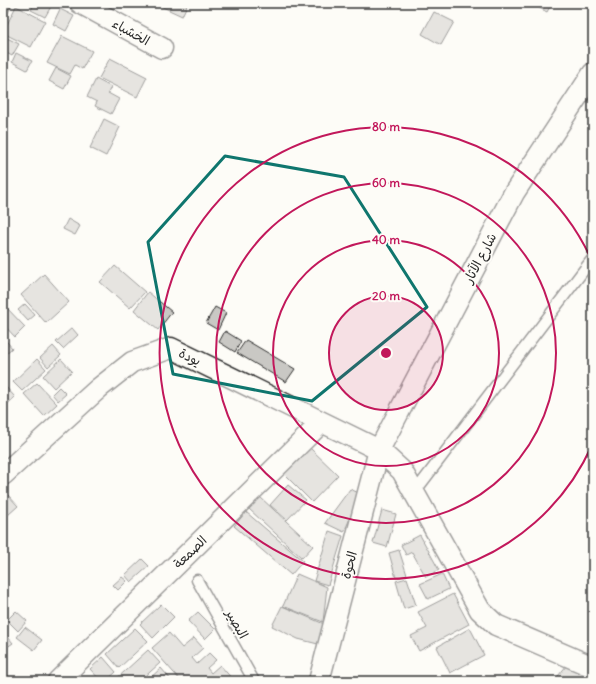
<svg xmlns="http://www.w3.org/2000/svg" width="596" height="684" viewBox="0 0 596 684" font-family="Delius,'Playpen Sans Arabic',sans-serif">
<style>
.building{fill:#c9c8c4;stroke:#2b2b2b}
.lines{fill:none;stroke-linecap:round;stroke-linejoin:round}
.service-casing{stroke:#2b2b2b;stroke-width:13}
.minor-casing{stroke:#2b2b2b;stroke-width:23}
.service{stroke:#fdfcf7;stroke-width:10}
.minor{stroke:#fdfcf7;stroke-width:20}
.marked{fill:none;stroke:#0f766e;stroke-width:3;stroke-linejoin:round}
.ring{fill:none;stroke:#c2185b;stroke-width:2}
.labels{text-anchor:middle;dominant-baseline:central;stroke-width:4;stroke-linejoin:round;paint-order:stroke}
.street-label{font-size:13px;fill:#2b2b2b;stroke:#fdfcf7}
.centre{fill:#c2185b;stroke:#fdfcf7;stroke-width:2}
.ring-label{font-size:12px;text-anchor:middle;font-weight:bold;fill:#c2185b;stroke:#fdfcf7;stroke-width:4;stroke-linejoin:round;paint-order:stroke}
</style>
<rect width="100%" height="100%" fill="#fdfcf7"/>
<filter id="ink" filterUnits="userSpaceOnUse"><feTurbulence type="fractalNoise" baseFrequency=".025" numOctaves="2"/><feDisplacementMap in="SourceGraphic" scale="8" xChannelSelector="R" yChannelSelector="G"/><feConvolveMatrix kernelMatrix="1 2 1 2 8 2 1 2 1" color-interpolation-filters="sRGB"/></filter>
<g filter="url(#ink)">
<path class="building" d="M3,3L12,5L5,18L3,17Z
M35,3H53L45,17L31,10Z
M154,3H188L182,16Z
M530,3H552L547,12Z
M16,6L45,21L31,47L3,33Z
M60,9L74,16L66,31L53,24Z
M434,12L454,22L441,45L422,34Z
M62,36L92,51L82,69L75,65L70,74L47,63Z
M5,37L19,44L12,56L3,51V41Z
M16,53L32,61L27,70L12,62Z
M110,58L147,77L137,97L99,78Z
M56,68L71,76L64,89L49,81Z
M96,79L111,87L108,93L119,99L111,114L95,106L97,102L87,97Z
M104,119L120,127L106,156L90,148Z
M68,219L80,226L75,235L63,229Z
M115,266L145,292L130,308L100,282Z
M44,274L69,302L46,323L21,295Z
M148,292L172,312L158,330L134,310Z
M25,304L35,315L28,321L18,310Z
M5,306L25,327L15,337L3,324V308Z
M215,307L226,313L218,330L206,323Z
M72,328L78,335L63,349L56,342Z
M225,331L241,341L235,352L219,342Z
M3,337L12,348L3,356Z
M246,340L295,369L286,382L237,353Z
M53,346L61,355L48,367L40,358Z
M37,359L46,369L22,391L13,382Z
M61,359L72,371L54,388L43,376Z
M37,383L57,404L44,416L24,394Z
M4,385L15,397L3,408V386Z
M59,387L66,394L58,401L52,394Z
M310,448L338,475L312,502L284,474Z
M288,485L306,500L287,520L270,505Z
M350,489L361,494L344,532L325,523Z
M8,495L18,506L8,515L3,510V500Z
M260,497L313,546L302,558L249,509Z
M382,510L396,514L387,547L373,543Z
M246,512L303,561L291,575L234,526Z
M329,531L343,536L328,585L314,581Z
M420,535L439,570L426,577L412,552L406,555L401,545Z
M399,550L407,575L396,578L389,553Z
M142,559L149,566L131,582L125,575Z
M297,574L327,587L323,622L283,606Z
M442,574L449,589L428,599L420,584Z
M122,577L127,581L118,590L113,585Z
M407,578L416,605L404,609L396,581Z
M453,594L469,624L419,651L411,636L427,628L418,612Z
M161,604L174,617L153,638L140,624Z
M282,606L324,624L318,644L298,639L272,626Z
M16,611L27,621L18,631L7,620Z
M198,612L215,629L205,639L188,621Z
M25,627L42,640L34,650L17,637Z
M135,628L148,641L119,668L107,654Z
M470,628L484,655L450,673L437,647Z
M3,631L13,643L3,650Z
M169,633L182,648L194,638L203,648L192,658L197,664L209,653L216,660L207,668L211,673L220,665L234,681H181L152,648Z
M148,650L160,663L140,681H114Z
M103,657L116,672L106,681H101L90,669Z
M567,665L585,675L582,681H554Z
M161,668L172,681H147Z
M587,677L593,680V681H585Z"/>
<g class="lines">
<g class="service-casing">
<path id="service" d="M414,493L593,258
M197,580L254,681"/>
</g>
<g class="minor-casing">
<path id="minor" d="M80,3L162,48
M3,475L99,388L132,362L171,348L379,450L402,471L480,610L496,625L593,667
M58,681L322,422
M319,681L379,450L514,193L593,73"/>
</g>
<use href="#service" class="service"/>
<use href="#minor" class="minor"/>
</g>
</g>
<path d="M0 0H596V684H0ZM225,156L344,177L427,307L312,401L173,374L148,242Z" fill="#fdfcf7" fill-opacity=".55" fill-rule="evenodd"/>
<path class="marked" d="M225,156L344,177L427,307L312,401L173,374L148,242Z"/>
<circle cx="386" cy="353" r="57" fill="#c2185b" fill-opacity=".12"/>
<g class="ring">
<circle cx="386" cy="353" r="57"/>
<circle cx="386" cy="353" r="113"/>
<circle cx="386" cy="353" r="170"/>
<path d="M592 445A226 226 0 1 1 592 261"/>
</g>
<g class="labels">
<g class="street-label">
<text transform="translate(131 32) rotate(29)">الخشباء</text>
<text transform="translate(480 258) rotate(-62)">شارع الآثار</text>
<text transform="translate(190 357) rotate(26)">يودة</text>
<text transform="translate(190 552) rotate(-44)">الصمعة</text>
<text transform="translate(349 565) rotate(-75)">الحوة</text>
<text transform="translate(237 624) rotate(61)">البصير</text>
</g>
</g>
<circle cx="386" cy="353" r="6" class="centre"/>
<g class="ring-label">
<text x="386" y="131">80 m</text>
<text x="386" y="187">60 m</text>
<text x="386" y="244">40 m</text>
<text x="386" y="300">20 m</text>
</g>
<rect width="596" height="684" fill="none" stroke="#fdfcf7" stroke-width="16"/>
<rect x="8" y="8" width="580" height="668" fill="none" stroke="#2b2b2b" stroke-width="1.5" filter="url(#ink)"/>
</svg>
